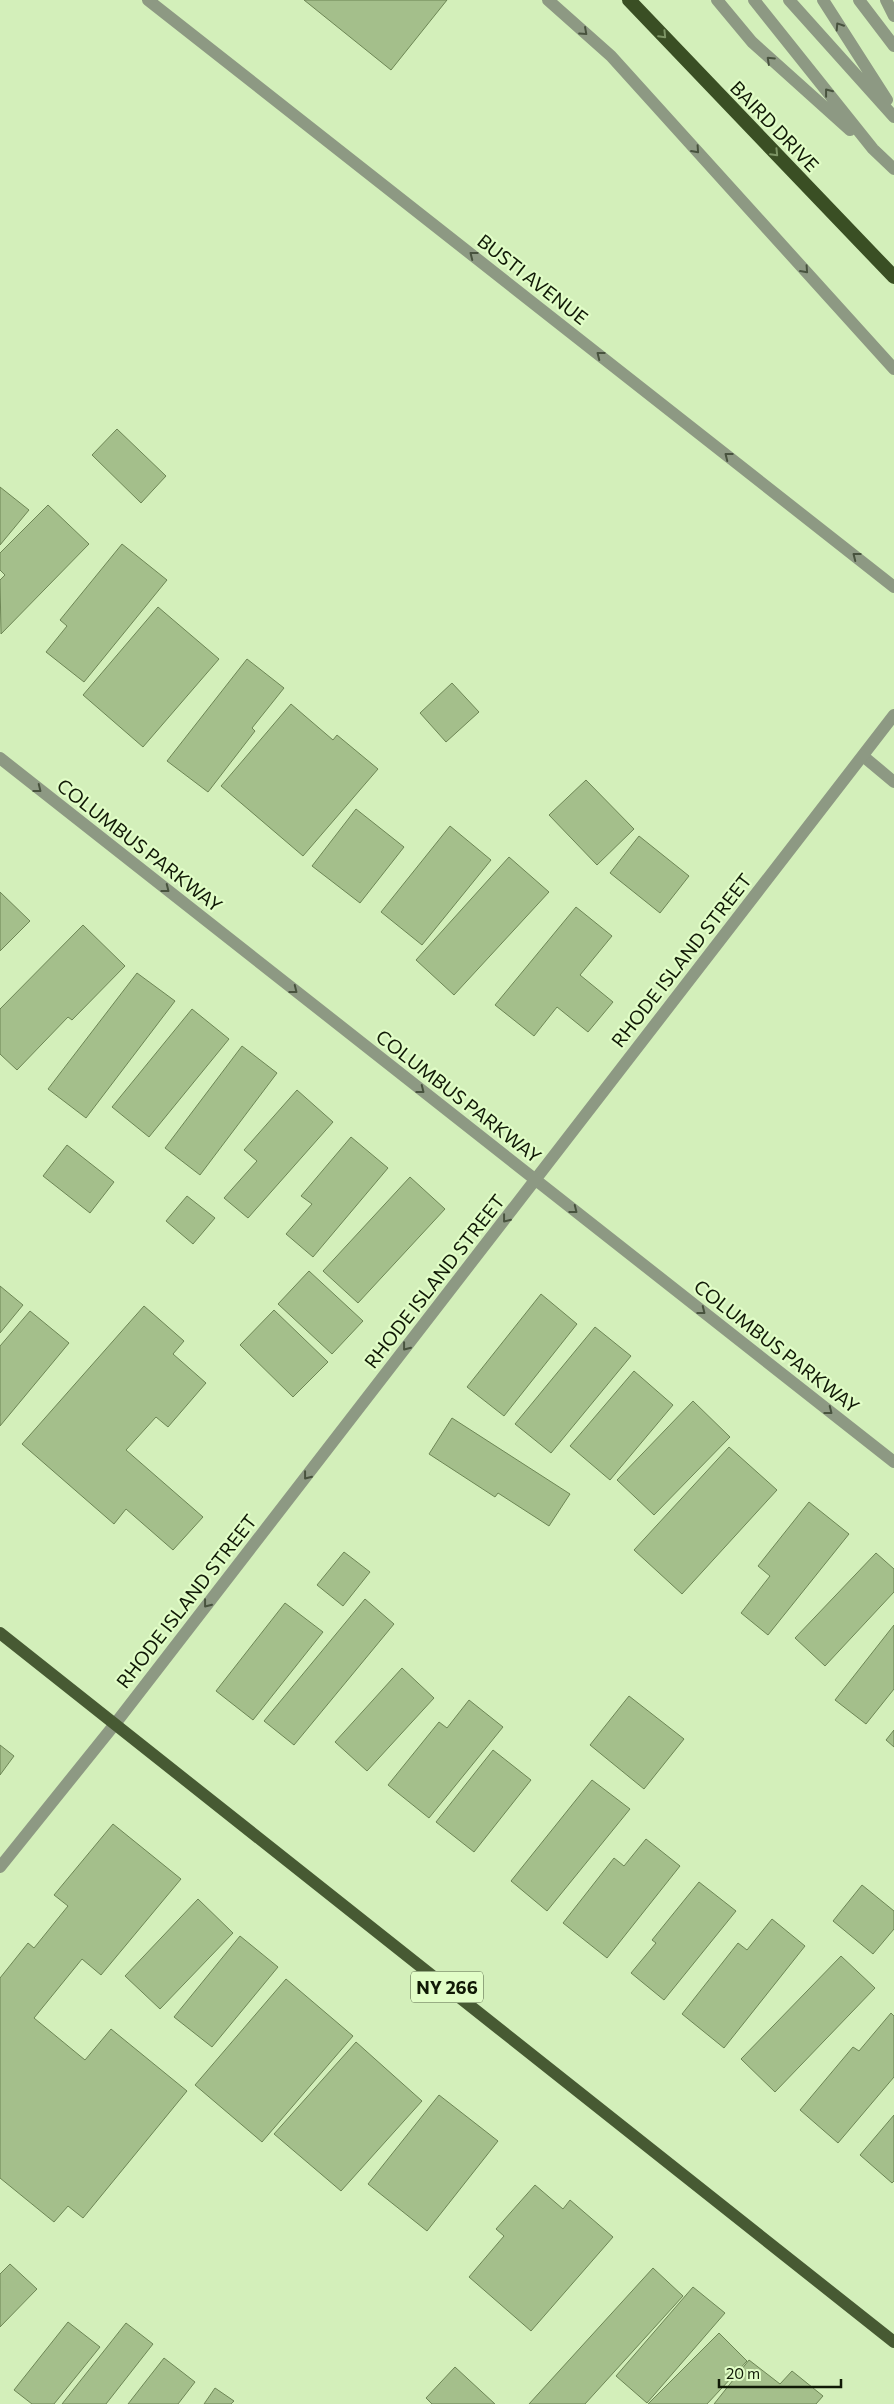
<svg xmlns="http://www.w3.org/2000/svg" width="894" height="2404" viewBox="0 0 894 2404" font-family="Commissioner,sans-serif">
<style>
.building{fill:#a4bf8b;stroke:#6d8655}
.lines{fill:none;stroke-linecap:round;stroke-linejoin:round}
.service{stroke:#8d9983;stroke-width:12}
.minor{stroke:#8d9983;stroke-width:12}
.primary{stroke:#475a33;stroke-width:12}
.trunk{stroke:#3a4f24;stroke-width:14}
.oneway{stroke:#48533e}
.oneway2{stroke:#7d9565}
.labels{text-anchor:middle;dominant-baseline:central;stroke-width:4.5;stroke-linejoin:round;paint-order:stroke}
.shield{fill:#e1fdc7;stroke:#4f5d40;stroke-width:1}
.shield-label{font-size:18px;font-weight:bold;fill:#101906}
.street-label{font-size:19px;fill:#101906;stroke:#e1fdc7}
</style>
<rect width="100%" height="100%" fill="#d3efba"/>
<path class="building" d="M304,0H447L391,70Z
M117,429L166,476L141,503L92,455Z
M0,487L29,510L0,545Z
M48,505L89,544L1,634L0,580L5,575L0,570V553Z
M122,544L167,580L84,682L46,652L67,626L60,620Z
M158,607L219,659L143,747L83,695Z
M247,659L284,688L252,728L255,731L208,792L167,761Z
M452,683L479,712L446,742L420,713Z
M291,704L333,740L337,735L378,769L303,856L221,786Z
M586,780L634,829L597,865L549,815Z
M356,809L404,847L360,903L312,866Z
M450,826L491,860L422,945L381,912Z
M639,836L689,876L660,913L610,873Z
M509,857L549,892L454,995L416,960Z
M0,892L30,921L0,951Z
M576,907L612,936L580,975L613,1002L588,1032L557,1007L534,1036L495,1005Z
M83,925L125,966L72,1020L68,1017L17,1070L0,1054V1009Z
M137,973L175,1001L86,1118L48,1089Z
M192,1009L229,1039L149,1137L112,1107Z
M242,1046L277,1073L200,1175L165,1148Z
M297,1090L333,1122L248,1218L224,1198L257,1161L244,1150Z
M351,1137L388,1168L313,1257L286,1234L312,1204L301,1196Z
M67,1145L114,1182L90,1213L43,1176Z
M410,1177L445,1209L358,1303L323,1271Z
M187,1196L215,1218L193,1244L166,1221Z
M309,1271L363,1321L332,1354L278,1304Z
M0,1286L23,1305L0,1333Z
M541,1294L577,1324L504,1416L467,1387Z
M144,1306L184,1341L173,1354L206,1383L168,1427L156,1417L126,1450L203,1517L173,1550L126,1509L114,1524L22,1444Z
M274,1310L328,1362L293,1397L240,1345Z
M30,1311L69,1343L0,1426V1346Z
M595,1327L631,1356L551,1453L515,1424Z
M634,1371L673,1405L610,1480L570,1446Z
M693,1401L730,1437L654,1515L617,1480Z
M452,1418L570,1494L549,1526L498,1493L495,1497L429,1454Z
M729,1447L777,1490L682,1594L634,1550Z
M809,1502L849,1534L768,1635L741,1613L770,1576L758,1566Z
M344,1552L370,1572L343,1606L317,1585Z
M876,1553L894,1569V1592L825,1666L795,1638Z
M365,1599L394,1624L294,1745L264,1721Z
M285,1603L323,1632L253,1720L216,1691Z
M894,1625V1689L866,1724L835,1700Z
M402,1668L434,1698L367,1771L335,1742Z
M629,1696L684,1739L644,1789L590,1745Z
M469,1700L503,1727L429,1818L388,1785L439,1722L447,1728Z
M894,1730V1747L886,1740Z
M0,1745L14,1756L0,1775Z
M493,1750L531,1780L474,1852L436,1822Z
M592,1780L630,1809L547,1911L511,1881Z
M113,1824L181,1879L101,1975L82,1959L34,2018L85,2060L111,2029L187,2091L83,2218L68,2206L54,2222L0,2178V1978L28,1943L34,1948L68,1906L54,1895Z
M646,1839L680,1866L607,1958L563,1923L614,1858L624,1866Z
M699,1882L736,1911L664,2000L631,1973L656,1943L652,1940Z
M862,1885L894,1911V1929L873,1954L833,1921Z
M198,1899L233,1933L160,2009L125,1976Z
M772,1919L805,1946L724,2048L682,2014L738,1943L747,1950Z
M240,1936L278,1967L212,2047L174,2017Z
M841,1956L875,1988L775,2092L741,2059Z
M286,1979L353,2036L262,2142L195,2085Z
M891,2013L894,2016V2077L838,2143L800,2110L853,2047L859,2051Z
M356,2042L422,2101L341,2191L274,2134Z
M439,2095L498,2141L427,2231L368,2184Z
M894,2115V2181L892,2183L860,2155Z
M535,2185L563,2209L570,2200L613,2237L531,2331L469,2277L504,2236L496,2229Z
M10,2264L37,2289L0,2327V2274Z
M653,2268L683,2296L585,2404H529Z
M693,2287L725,2313L647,2403L616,2376Z
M68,2322L100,2347L54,2404H32L14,2390Z
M126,2323L153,2344L106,2404H62Z
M719,2333L747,2361L707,2404H648Z
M164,2358L195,2382L178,2404H128Z
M749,2360L780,2384L792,2371L823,2396L816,2404H714Z
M455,2367L495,2404H432L426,2398Z
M215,2388L234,2401L231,2404H204Z"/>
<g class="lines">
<path class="service" d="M548,0L611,56L894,369
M717,0L752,42L850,130
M754,0L873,149L894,169
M789,0L894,117
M823,0L887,100
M859,0L894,46
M886,0L894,16
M863,756L894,782"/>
<path class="minor" d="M148,0L894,587
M0,758L894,1462
M0,1867L115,1724L894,715"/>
<path class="primary" d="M0,1633L894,2342"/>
<path class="trunk" d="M629,0L894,277"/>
</g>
<defs><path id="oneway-chevron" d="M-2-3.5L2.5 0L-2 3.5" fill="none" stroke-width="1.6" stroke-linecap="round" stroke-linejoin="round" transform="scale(1.25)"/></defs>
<g class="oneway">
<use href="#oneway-chevron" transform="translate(839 26) rotate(-123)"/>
<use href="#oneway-chevron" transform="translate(584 32) rotate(42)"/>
<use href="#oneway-chevron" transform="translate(770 60) rotate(-137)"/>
<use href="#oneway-chevron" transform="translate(828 92) rotate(-128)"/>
<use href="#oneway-chevron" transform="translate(696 150) rotate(48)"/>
<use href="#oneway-chevron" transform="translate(473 255) rotate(-142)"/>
<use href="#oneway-chevron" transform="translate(805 270) rotate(48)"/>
<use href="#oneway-chevron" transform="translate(600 355) rotate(-142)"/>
<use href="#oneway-chevron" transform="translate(728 456) rotate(-142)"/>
<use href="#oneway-chevron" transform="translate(856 556) rotate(-142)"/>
<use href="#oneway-chevron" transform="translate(38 789) rotate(38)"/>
<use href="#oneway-chevron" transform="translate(166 889) rotate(38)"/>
<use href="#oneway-chevron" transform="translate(294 990) rotate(38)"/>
<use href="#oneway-chevron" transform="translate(421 1090) rotate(38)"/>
<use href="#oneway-chevron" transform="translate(574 1210) rotate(38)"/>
<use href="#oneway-chevron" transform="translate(506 1219) rotate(128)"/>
<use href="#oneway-chevron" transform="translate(702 1311) rotate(38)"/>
<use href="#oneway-chevron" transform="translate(406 1347) rotate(128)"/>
<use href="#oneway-chevron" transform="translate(829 1411) rotate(38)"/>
<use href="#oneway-chevron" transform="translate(307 1476) rotate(128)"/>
<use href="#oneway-chevron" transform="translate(207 1604) rotate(128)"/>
</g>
<g class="oneway2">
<use href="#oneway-chevron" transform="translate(663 35) rotate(46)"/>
<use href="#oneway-chevron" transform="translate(775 153) rotate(46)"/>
</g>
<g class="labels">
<rect class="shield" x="411" y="1971.5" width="72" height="31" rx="4"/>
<g class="shield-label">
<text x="447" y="1987">NY 266</text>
</g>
<g class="street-label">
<text transform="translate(775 126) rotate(46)">BAIRD DRIVE</text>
<text transform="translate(533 279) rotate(38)">BUSTI AVENUE</text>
<text transform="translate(140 845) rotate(38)">COLUMBUS PARKWAY</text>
<text transform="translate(681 960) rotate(-52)">RHODE ISLAND STREET</text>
<text transform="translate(459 1096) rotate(38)">COLUMBUS PARKWAY</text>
<text transform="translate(434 1281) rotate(-52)">RHODE ISLAND STREET</text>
<text transform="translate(777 1346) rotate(38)">COLUMBUS PARKWAY</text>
<text transform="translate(186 1601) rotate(-52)">RHODE ISLAND STREET</text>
</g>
</g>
<path d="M719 2379v8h122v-8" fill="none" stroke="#101906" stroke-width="2.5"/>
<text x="726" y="2379" font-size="15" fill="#101906" stroke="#e1fdc7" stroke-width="4" paint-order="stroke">20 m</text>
</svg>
